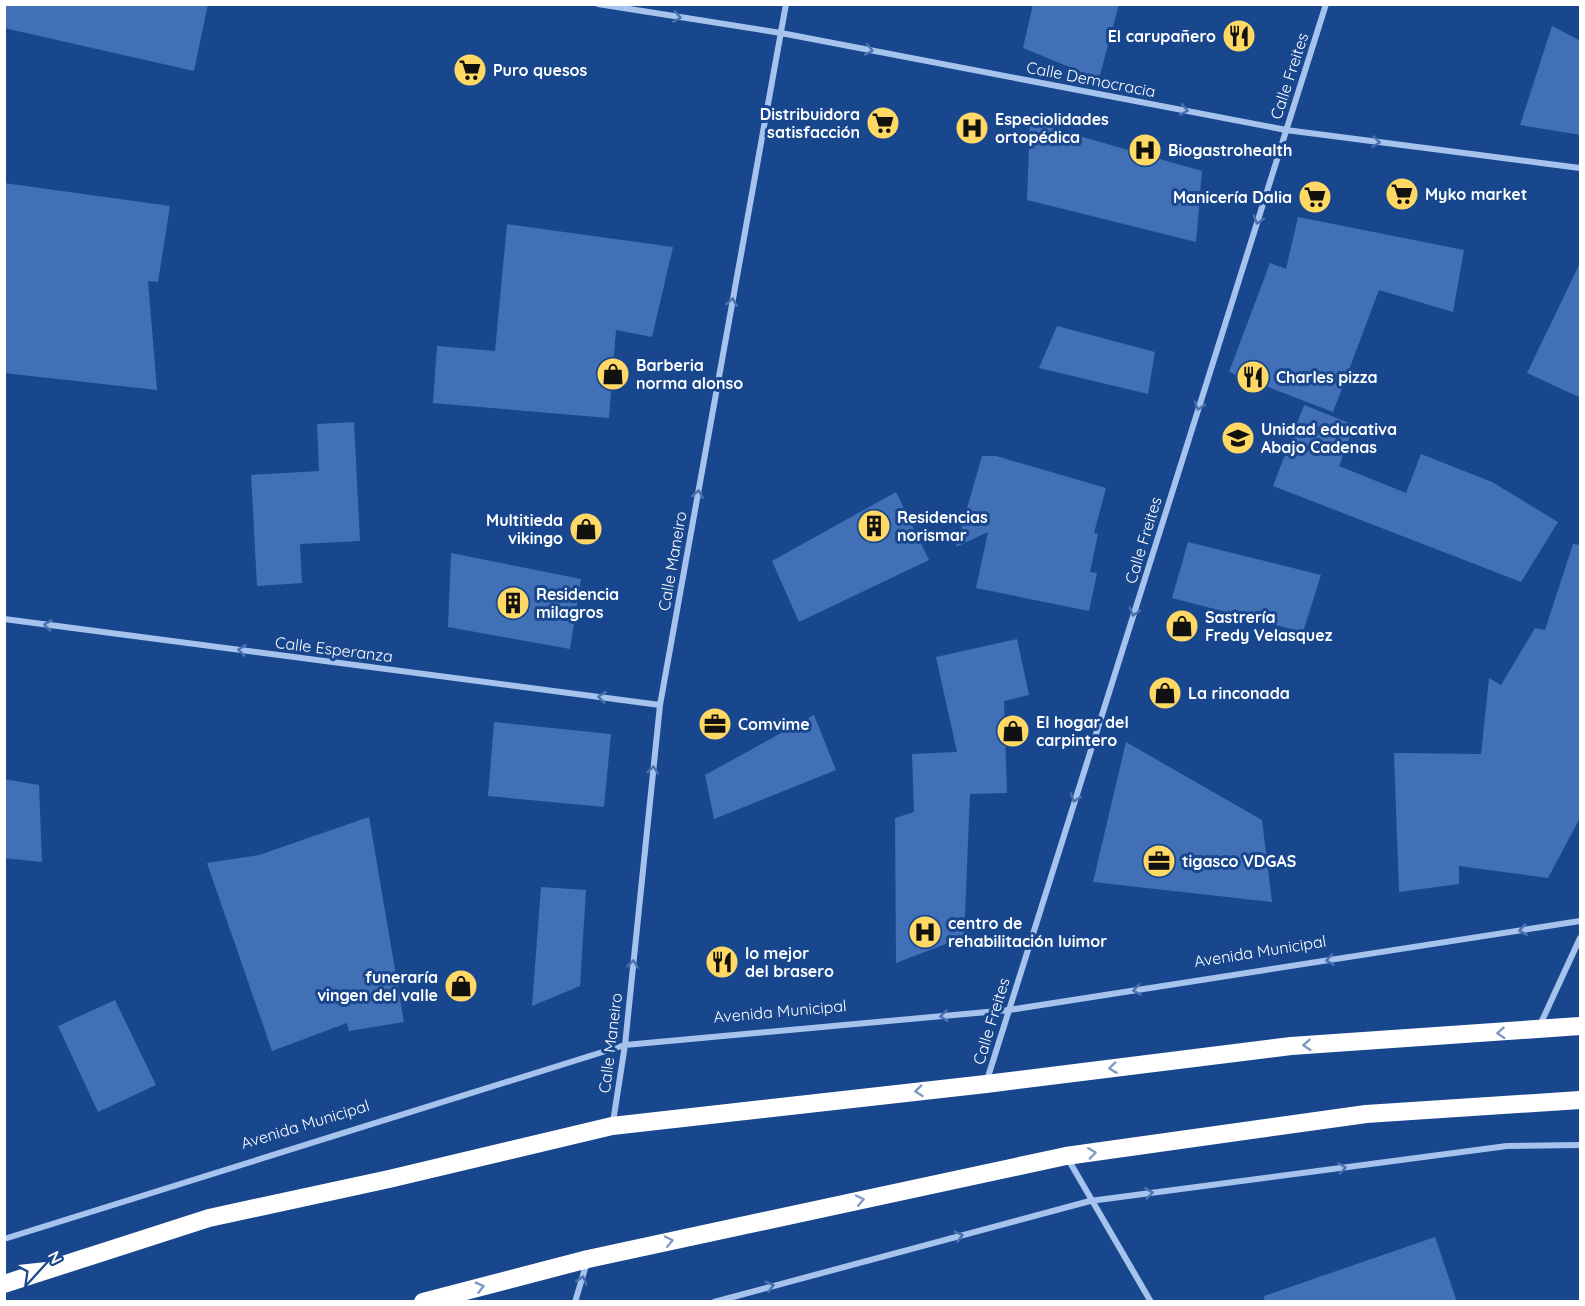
<svg xmlns="http://www.w3.org/2000/svg" width="1585" height="1306" viewBox="0 0 1585 1306" font-family="Quicksand,sans-serif">
<style>
.building{fill:#4270b6}
.lines{fill:none;stroke-linecap:round;stroke-linejoin:round}
.street{stroke:#a6c3ee;stroke-width:6}
.highway{stroke:#fff;stroke-width:18}
.oneway{stroke:#4a72b0}
.oneway2{stroke:#809ac1}
.labels{text-anchor:middle;dominant-baseline:central;stroke-width:6;stroke-linejoin:round;paint-order:stroke}
.poi-label{font-size:16px;font-weight:bold;fill:#fff;stroke:#19478e;text-anchor:start}
.street-label{font-size:16px;fill:#fff;stroke:#19478e}
</style>
<rect width="100%" height="100%" fill="#19478e"/>
<path class="building" d="M4,4H208L194,71L4,28Z
M1033,4H1119L1099,79L1023,48Z
M1552,26L1581,41V135L1520,125Z
M1030,122L1202,171L1196,242L1027,200Z
M4,183L170,206L158,282L148,281L157,390L4,373Z
M1298,217L1464,250L1453,312L1379,290L1333,412L1229,372L1270,263L1286,269Z
M507,224L673,247L652,337L616,330L609,418L433,403L437,346L495,351Z
M1581,261V398L1527,373Z
M1057,326L1155,352L1148,394L1039,368Z
M1304,405L1354,425L1339,466L1406,493L1421,454L1492,482L1558,522L1521,582L1273,486Z
M354,422L360,541L300,544L302,583L257,586L251,475L319,471L317,424Z
M982,456H996L1106,488L1094,533L1098,534L1090,572L1097,573L1089,611L976,588L988,532L956,547Z
M896,492L929,560L799,622L772,561Z
M1188,542L1321,575L1303,632L1172,598Z
M1573,544L1581,545V816L1548,878L1459,866V884L1399,892L1394,753L1481,754L1489,678L1501,685L1535,628L1545,630Z
M451,553L581,579L570,649L448,627Z
M1017,639L1029,695L1004,701L1007,793L970,794L964,937L896,963L895,818L914,812L912,754L957,752L936,657Z
M814,715L836,770L714,819L705,775Z
M494,722L611,734L604,807L488,796Z
M1126,742L1262,820L1272,902L1093,882Z
M4,779L39,785L42,862L4,858Z
M369,817L404,1022L349,1031L347,1023L272,1051L207,863L259,855Z
M541,887L586,890L580,986L532,1006Z
M115,1000L156,1085L98,1112L58,1026Z
M1435,1237L1457,1302H1265L1264,1296Z"/>
<g class="lines">
<path class="street" d="M598,4L781,33L1286,130L1580,168
M4,619L660,705
M1540,1025L1580,938
M987,1080L1326,4
M613,1122L625,1045L660,705L786,4
M1068,1159L1151,1302
M4,1239L625,1045L1009,1010L1580,921
M575,1302L587,1262
M714,1302L1090,1201L1507,1146L1580,1145"/>
<path class="highway" d="M4,1284L209,1218L389,1179L612,1126L986,1084L1291,1046L1580,1026
M423,1302L588,1259L1066,1156L1366,1114L1580,1100"/>
</g>
<defs><path id="oneway-chevron" d="M-2-3.5L2.5 0L-2 3.5" fill="none" stroke-width="1.6" stroke-linecap="round" stroke-linejoin="round" transform="scale(1.5)"/></defs>
<g class="oneway">
<use href="#oneway-chevron" transform="translate(677 17) rotate(9)"/>
<use href="#oneway-chevron" transform="translate(869 50) rotate(11)"/>
<use href="#oneway-chevron" transform="translate(1184 110) rotate(11)"/>
<use href="#oneway-chevron" transform="translate(1376 142) rotate(7)"/>
<use href="#oneway-chevron" transform="translate(1258 220) rotate(107)"/>
<use href="#oneway-chevron" transform="translate(732 302) rotate(-80)"/>
<use href="#oneway-chevron" transform="translate(1199 406) rotate(107)"/>
<use href="#oneway-chevron" transform="translate(698 494) rotate(-80)"/>
<use href="#oneway-chevron" transform="translate(1134 612) rotate(107)"/>
<use href="#oneway-chevron" transform="translate(48 625) rotate(-173)"/>
<use href="#oneway-chevron" transform="translate(242 650) rotate(-173)"/>
<use href="#oneway-chevron" transform="translate(602 697) rotate(-173)"/>
<use href="#oneway-chevron" transform="translate(653 770) rotate(-84)"/>
<use href="#oneway-chevron" transform="translate(1075 798) rotate(107)"/>
<use href="#oneway-chevron" transform="translate(1523 930) rotate(171)"/>
<use href="#oneway-chevron" transform="translate(1330 960) rotate(171)"/>
<use href="#oneway-chevron" transform="translate(633 964) rotate(-84)"/>
<use href="#oneway-chevron" transform="translate(1137 990) rotate(171)"/>
<use href="#oneway-chevron" transform="translate(944 1016) rotate(175)"/>
<use href="#oneway-chevron" transform="translate(1342 1168) rotate(-8)"/>
<use href="#oneway-chevron" transform="translate(1149 1193) rotate(-8)"/>
<use href="#oneway-chevron" transform="translate(959 1236) rotate(-15)"/>
<use href="#oneway-chevron" transform="translate(582 1280) rotate(-73)"/>
<use href="#oneway-chevron" transform="translate(770 1286) rotate(-15)"/>
</g>
<g class="oneway2">
<use href="#oneway-chevron" transform="translate(1501 1033) rotate(176)"/>
<use href="#oneway-chevron" transform="translate(1307 1045) rotate(176)"/>
<use href="#oneway-chevron" transform="translate(1113 1068) rotate(173)"/>
<use href="#oneway-chevron" transform="translate(919 1091) rotate(174)"/>
<use href="#oneway-chevron" transform="translate(1092 1153) rotate(-8)"/>
<use href="#oneway-chevron" transform="translate(860 1200) rotate(-12)"/>
<use href="#oneway-chevron" transform="translate(669 1241) rotate(-12)"/>
<use href="#oneway-chevron" transform="translate(480 1287) rotate(-15)"/>
</g>
<defs>
<g id="restaurant-disc" transform="scale(1.725)"><circle r="9.5" fill="#ffd963" stroke="#19478e"/><path d="M-5-6h1v4h1v-4h1v4h1v-4h1v5L-1.5 .5V6h-2V.5L-5-1ZM5-6V6H3V1.5H1.5Q1.5-4 5-6Z" fill="#111"/></g>
<g id="supermarket-disc" transform="scale(1.725)"><circle r="9.5" fill="#ffd963" stroke="#19478e"/><path d="M-6-5.5h2.5l.6 2H6L4.5 2H-2.5L-4.4-4H-6ZM-1.5 3.2a1.3 1.3 0 1 0 .1 0ZM3 3.2a1.3 1.3 0 1 0 .1 0Z" fill="#111"/></g>
<g id="hospital-disc" transform="scale(1.725)"><circle r="9.5" fill="#ffd963" stroke="#19478e"/><path d="M-5-5h3v3.5h4V-5h3V5h-3V1.5h-4V5h-3Z" fill="#111"/></g>
<g id="shop-disc" transform="scale(1.725)"><circle r="9.5" fill="#ffd963" stroke="#19478e"/><path d="M-5-2.5h2.3a2.7 3.5 0 0 1 5.4 0H5L5.5 6h-11ZM-1.5-2.5h3a1.5 2.3 0 0 0-3 0Z" fill="#111"/></g>
<g id="school-disc" transform="scale(1.725)"><circle r="9.5" fill="#ffd963" stroke="#19478e"/><path d="M0-5L7-2L0 1L-7-2ZM-4 1L0 2.5L4 1V4Q0 6-4 4Z" fill="#111"/></g>
<g id="building-disc" transform="scale(1.725)"><circle r="9.5" fill="#ffd963" stroke="#19478e"/><path d="M-4-6H4V6H1V3H-1V6H-4ZM-2.5-4.3h1.7v1.8h-1.7ZM.8-4.3h1.7v1.8H.8ZM-2.5-1h1.7V.8h-1.7ZM.8-1h1.7V.8H.8Z" fill="#111"/></g>
<g id="office-disc" transform="scale(1.725)"><circle r="9.5" fill="#ffd963" stroke="#19478e"/><path d="M-6-3h4V-5.5h4V-3h4V5H-6ZM-1-4.5V-3h2v-1.5ZM-6 0V1H6V0Z" fill="#111"/></g>
</defs>
<g fill-rule="evenodd">
<use href="#restaurant-disc" x="1239" y="36"/>
<use href="#supermarket-disc" x="470" y="70"/>
<use href="#supermarket-disc" x="883" y="123"/>
<use href="#hospital-disc" x="972" y="128"/>
<use href="#hospital-disc" x="1145" y="150"/>
<use href="#supermarket-disc" x="1402" y="194"/>
<use href="#supermarket-disc" x="1315" y="197"/>
<use href="#shop-disc" x="613" y="374"/>
<use href="#restaurant-disc" x="1253" y="377"/>
<use href="#school-disc" x="1238" y="438"/>
<use href="#building-disc" x="874" y="526"/>
<use href="#shop-disc" x="586" y="529"/>
<use href="#building-disc" x="513" y="603"/>
<use href="#shop-disc" x="1182" y="626"/>
<use href="#shop-disc" x="1165" y="693"/>
<use href="#office-disc" x="715" y="724"/>
<use href="#shop-disc" x="1013" y="731"/>
<use href="#office-disc" x="1159" y="861"/>
<use href="#hospital-disc" x="925" y="932"/>
<use href="#restaurant-disc" x="722" y="962"/>
<use href="#shop-disc" x="461" y="986"/>
</g>
<g class="labels">
<g class="poi-label">
<text x="1216" y="36" text-anchor="end">El carupañero</text>
<text x="493" y="70">Puro quesos</text>
<text x="860" y="114" text-anchor="end">Distribuidora<tspan x="860" dy="18">satisfacción</tspan></text>
<text x="995" y="119">Especiolidades<tspan x="995" dy="18">ortopédica</tspan></text>
<text x="1168" y="150">Biogastrohealth</text>
<text x="1425" y="194">Myko market</text>
<text x="1292" y="197" text-anchor="end">Manicería Dalia</text>
<text x="636" y="365">Barberia<tspan x="636" dy="18">norma alonso</tspan></text>
<text x="1276" y="377">Charles pizza</text>
<text x="1261" y="429">Unidad educativa<tspan x="1261" dy="18">Abajo Cadenas</tspan></text>
<text x="897" y="517">Residencias<tspan x="897" dy="18">norismar</tspan></text>
<text x="563" y="520" text-anchor="end">Multitieda<tspan x="563" dy="18">vikingo</tspan></text>
<text x="536" y="594">Residencia<tspan x="536" dy="18">milagros</tspan></text>
<text x="1205" y="617">Sastrería<tspan x="1205" dy="18">Fredy Velasquez</tspan></text>
<text x="1188" y="693">La rinconada</text>
<text x="1036" y="722">El hogar del<tspan x="1036" dy="18">carpintero</tspan></text>
<text x="738" y="724">Comvime</text>
<text x="1182" y="861">tigasco VDGAS</text>
<text x="948" y="923">centro de<tspan x="948" dy="18">rehabilitación luimor</tspan></text>
<text x="745" y="953">lo mejor<tspan x="745" dy="18">del brasero</tspan></text>
<text x="438" y="977" text-anchor="end">funeraría<tspan x="438" dy="18">vingen del valle</tspan></text>
</g>
<g class="street-label">
<text transform="translate(1289 76) rotate(-72)">Calle Freites</text>
<text transform="translate(1091 79) rotate(11)">Calle Democracia</text>
<text transform="translate(1143 540) rotate(-73)">Calle Freites</text>
<text transform="translate(672 561) rotate(-80)">Calle Maneiro</text>
<text transform="translate(334 649) rotate(7)">Calle Esperanza</text>
<text transform="translate(1260 951) rotate(-9)">Avenida Municipal</text>
<text transform="translate(780 1011) rotate(-5)">Avenida Municipal</text>
<text transform="translate(991 1021) rotate(-73)">Calle Freites</text>
<text transform="translate(610 1043) rotate(-83)">Calle Maneiro</text>
<text transform="translate(305 1124) rotate(-17)">Avenida Municipal</text>
</g>
</g>
<rect width="1585" height="1306" fill="none" stroke="#ffffff" stroke-width="12"/>
<g transform="translate(42 1264) rotate(63)" stroke="#19478e" stroke-width="4.5" paint-order="stroke">
<path d="M0-4.5L10 22L0 15L-10 22Z" fill="#ffffff"/>
<text y="-9" font-size="16" font-weight="bold" text-anchor="middle" fill="#ffffff">N</text>
</g>
</svg>
